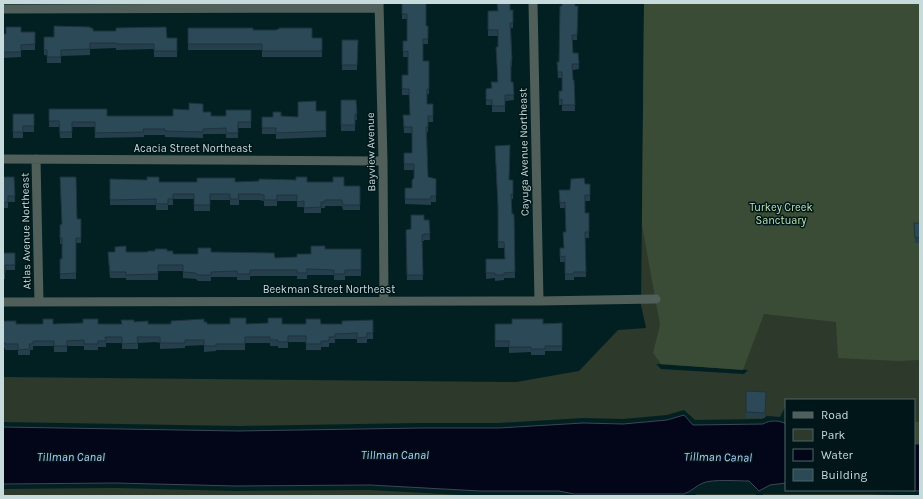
<svg xmlns="http://www.w3.org/2000/svg" width="923" height="499" viewBox="0 0 923 499" font-family="Karla,sans-serif">
<style>
.green{fill:#2d392a;fill-rule:evenodd}
.forest{fill:#3a4c35}
.water{fill:#020618;stroke:#3d4653}
.lines{fill:none;stroke-linecap:round;stroke-linejoin:round}
.minor{stroke:#505f59;stroke-width:9}
.wall{fill:#263f4c}
.building{fill:#2c4958;stroke:#1f333e}
.labels{text-anchor:middle;dominant-baseline:central;stroke-width:3;stroke-linejoin:round;paint-order:stroke}
.street-label{font-size:11px;fill:#c7dbdd;stroke:#001618}
.park-label{font-size:11px;fill:#bde1b3;stroke:#001618}
.water-label{font-size:12px;font-style:italic;fill:#b5cdfe;stroke:#001618}
</style>
<rect width="100%" height="100%" fill="#022022"/>
<path class="green" d="M644,3H920V444H914V400H786V405L780,417L767,416L762,419L695,420L684,410L667,415L623,419L583,418L498,423H421L238,426L3,422V377L516,382L579,371L618,330L646,328L641,305ZM656,364L748,370L744,374L661,369Z
M115,488L236,491L370,490L480,496H559H3V489Z
M697,494H755L759,496L764,494H871L920,496H693Z"/>
<path class="forest" d="M644,3H920V360L898,361L838,358L836,322L764,314L743,370L661,364L653,353L660,325L642,225Z
M914,422H920V444H914Z"/>
<path class="water" d="M684,415L693,425L763,424C769,420 780,420 786,424V483L770,485L759,491L749,481C739,481 711,479 703,483C697,485 692,491 684,494H574L559,491H480L370,485L236,486L115,483L3,484V427L238,431L421,428H499L583,423L623,424L667,420Z
M914,444H920V491L890,490H914Z"/>
<g class="lines">
<path class="minor" d="M379,3L383,161L384,301
M533,3L539,301
M3,9L379,8
M3,159L383,161
M36,159L39,302
M3,302L539,301L656,299"/>
</g>
<path class="wall" d="M402,3L426,26H428V44H423V61H429V94H427V104L433,116V122H428V132H427L428,177L436,179V202H431V205L405,204V188H412L414,178V170H404V153H412V133H404L403,115H410L409,95H402V75H408V57H403V41H407V19H402Z
M562,6H578L577,40H572L573,53H578L579,69L573,70V80H574L575,111H562V105H559V91H562V78H558L557,62H559Z
M513,10V28H511L512,60V66H511V82H513L514,100L505,101V112H492V105H486V89L491,88L497,82L498,36H488V11Z
M90,28L93,31L167,38H177V57H154V49L116,50V48L90,49V55L61,56V63H47V55H44V37H54Z
M188,28L253,30L312,38H322V57H262V50H188Z
M21,32H35V50H21V57L3,58V34Z
M342,40H358L357,70H342Z
M341,100H356L357,120H355V131H341Z
M49,109L107,116H173L203,112L211,116H226L251,110V128H238V138H226V134H203V138L165,137V135H144V137L95,138V127H72V138H60L59,127H49Z
M316,111H326V137L276,139V134H262V117H298Z
M13,114H34V132H23V138H13Z
M495,146L509,180H513V199H511L512,214H514L515,278H504V280L495,281V278L486,279V259H505L504,248H498V211Z
M3,177H14L15,202H8V208H3Z
M110,179L159,182H307L344,186H360V210H343L342,206H325V208H321V213H304V207H297V201H277V206H264V201L259,200H239V205H230V200H210V211H194V199H173V205H168V210H156V205H110Z
M585,184H590V201H585V213H589V238H585L586,277H574V280H565V262H560V248H564L566,232L565,208H560L559,190H570Z
M77,219H81V243H76V279H60V259H62V244H60V225L62,224Z
M424,220H429L430,240H424V241H422L423,280H407L406,230L411,229Z
M914,223H920V243H915Z
M325,249H361V276H345V280H334V275H307V279H297V276H250V280H237V277H211V281H198L196,279L183,278V271H158V280H126V278H110L108,258V252H148L167,251L173,254H198L211,252L275,258L297,257L311,254Z
M3,253H15V270H5V279H3Z
M373,320V339H367V343H357V339H335V343H329V347H321V350H306V342H288V348H278V346H270V343H245V350H216V351L204,352V345L185,346V348L160,349V343L156,342L138,343V349H122V343H106V347H98V350H84V346H67V352H54V346H33V350H30V355H18V350H5V348H3V321L16,324H122L134,322L148,324H171L204,322L207,324H342Z
M562,323V351H545V355H531V352L509,353V347H495V324Z
M746,391L766,392L765,418H746Z"/>
<path class="building" d="M402,3H426V26H428V39H423V61H429V89H427V104H433V116H428V127H426L428,177L436,179V196H431V199H405V188H412V180L414,178V164H404V153H412V127H404L403,115H410L409,89H402V75H408V51L403,52V41H407V14H402Z
M497,3H510V10H513V23H510L512,60H511V82H513L514,95H505V106H492V100H486V89L492,88L491,82H498L496,47H498V30H488V11H498Z
M562,3H575V6H578L577,35H572L573,53H578L579,64H572L573,80H574L575,105H562V99L559,100V91H562V72H558L557,62H559L560,6H562Z
M54,26L90,27V28H93V31H116V28L166,27L167,38H177V51H154V44H116V43H90V49L61,50V57H47V50H44V37H54Z
M6,27H21V32H35V44L21,45V52H3V34H6Z
M188,28H253V30H276L279,29V28H312V38H322V51H262V44H188Z
M342,40H358L357,65H342Z
M341,100H356L357,114H355V125H341Z
M316,101V111H326V131L276,133V128H262V117H273V112H281V116L298,117V102Z
M189,103L203,104V112H211V116H226V110H251V122H238V133H226V128L203,129V132L165,131V129H143L144,132L95,133V122H72V132H60L59,121H49V109H107V116H173V109L189,110Z
M13,114H34V126H23V132H13Z
M510,145L509,180H513V194H511L512,214H514L515,272L504,273V275H495V273H486V259H505L504,242H498V205L495,146Z
M3,177H14L15,196H8V202H3Z
M60,177H76L77,219H81V238H76V273L60,274V259H62V238H60V225L62,224Z
M147,177H159V182H197V178H235V182L259,181V179L296,180V177H307V182H333V177H344V186H360V205H343L342,200H325V202H321V207L304,208V201L297,202V195H277V200H264V195L259,194H238L239,199H230V194H210V205H194V194H173V199H168V204H156V199L110,200V179L147,180Z
M584,178L585,184H590V195H585V213H589V232H585L586,272H574V274H565V256L560,257V248H564L563,232H566L565,202L560,203L559,190H570L571,179Z
M411,215H424V220H429L430,234H424V235H422L423,275H407L406,230L411,229Z
M914,223H920V237L915,238Z
M126,246V252H148V251H155V249H167V251H173V254H198V248H211V252L274,253L275,258L297,257V254H311V246H325V249H361V270H345V274H334V270L307,269V273H297V270H250V274H237V271L211,272V275H198L196,273L183,272V265H158V274L126,275V272H110L108,252H115V247Z
M3,253H15V265H5V273H3Z
M230,318H246V324L268,323V318H282V324H306V319H320L321,324H342V321L373,320V333H367V337L357,338V333L335,334V337H329V341H321V344H306V336H288V342H278V340H270V337H245V344H216V346H204V340H185V343H160V337H137L138,343L122,344V337H105L106,341H98V344H84V340L67,341V346H54V341H33V344H29L30,349L18,350V344H5V343H3V321H16V324H43V319H53V324L83,323V319H98V324H122L121,320H134V322L148,321V324H171V321L204,319V322H207V324H230Z
M512,319H543V324L562,323V346H545V349H531V347H509V341H495V324H512Z
M746,391L766,392L765,413L746,412Z"/>
<g class="labels">
<g class="street-label">
<text x="193" y="148">Acacia Street Northeast</text>
<text transform="translate(371 152) rotate(-91)">Bayview Avenue</text>
<text transform="translate(524 152) rotate(-91)">Cayuga Avenue Northeast</text>
<text transform="translate(26 231) rotate(-91)">Atlas Avenue Northeast</text>
<text x="329" y="289">Beekman Street Northeast</text>
</g>
<g class="park-label">
<text x="781" y="207">Turkey Creek<tspan x="781" dy="13">Sanctuary</tspan></text>
</g>
<g class="water-label">
<text x="395" y="455">Tillman Canal</text>
<text x="71" y="457">Tillman Canal</text>
<text transform="translate(718 457) rotate(1)">Tillman Canal</text>
</g>
</g>
<rect width="923" height="499" fill="none" stroke="#c7dbdd" stroke-width="8"/>
<rect x="785" y="399" width="130" height="92" fill="#001618" stroke="#506567"/>
<rect x="793" y="412" width="20" height="6" fill="#505f59" stroke="#506567"/>
<text x="821" y="419" font-size="12" fill="#c7dbdd">Road</text>
<rect x="793" y="429" width="20" height="12" fill="#2d392a" stroke="#506567"/>
<text x="821" y="439" font-size="12" fill="#c7dbdd">Park</text>
<rect x="793" y="449" width="20" height="12" fill="#020618" stroke="#506567"/>
<text x="821" y="459" font-size="12" fill="#c7dbdd">Water</text>
<rect x="793" y="469" width="20" height="12" fill="#2c4958" stroke="#506567"/>
<text x="821" y="479" font-size="12" fill="#c7dbdd">Building</text>
</svg>
